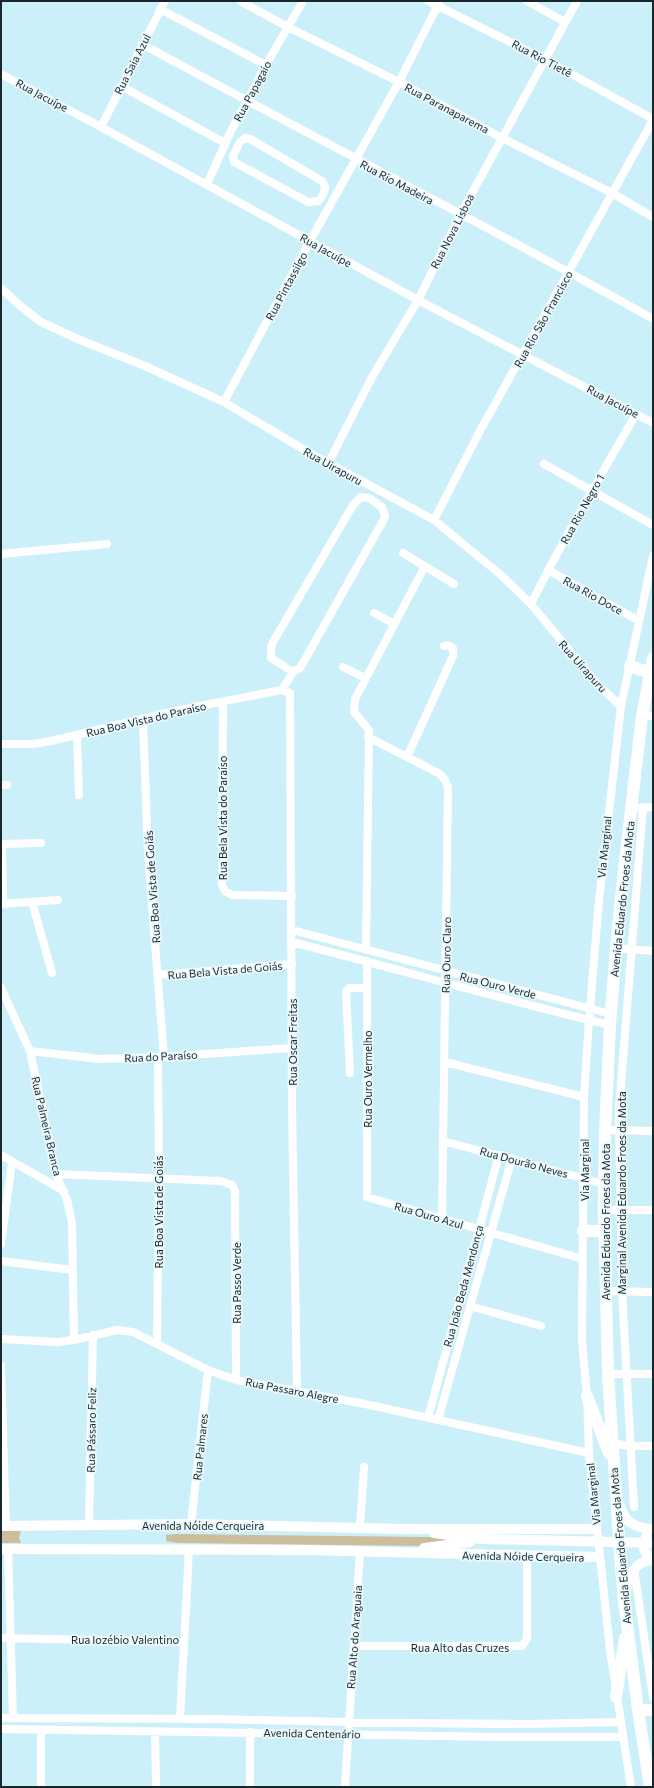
<svg xmlns="http://www.w3.org/2000/svg" width="654" height="1788" viewBox="0 0 654 1788" font-family="Commissioner,sans-serif">
<style>
.green{fill:#ccbd9c}
.lines{fill:none;stroke-linecap:round;stroke-linejoin:round}
.minor{stroke:#fff;stroke-width:8}
.major{stroke:#fff;stroke-width:10}
.highway{stroke:#fff;stroke-width:12}
.labels{text-anchor:middle;dominant-baseline:central;stroke-width:3.5;stroke-linejoin:round;paint-order:stroke}
.street-label{font-size:11px;fill:#19272a;stroke:#ebf9fd}
</style>
<rect width="100%" height="100%" fill="#ccf0f9"/>
<path class="green" d="M1,1531H21L19,1538L21,1543H1Z
M177,1534L430,1537L463,1542L428,1546L177,1543L166,1541V1535Z"/>
<g class="lines">
<path class="minor" d="M240,1L288,27L399,82L502,138L612,193L653,217
M428,1L546,60L653,119
M527,1L565,22
M160,9L266,65
M142,44C312,137 485,224 653,319
M1,74L101,127L418,300L653,423
M121,86L225,143
M101,127L165,1
M245,138L250,139L322,181L325,186L324,193L319,201L308,202L234,162L233,156L240,142Z
M207,184L231,131L266,65L303,1
M1,288L18,304L41,322L80,340L145,366L224,402L308,452L434,520L501,575L531,604L598,685L621,706
M224,402L310,241L399,82L440,1
M329,462L372,377L418,300L460,215L577,1
M544,464L653,525
M361,497L369,498L382,507L385,516L383,521L303,663L300,668L293,672L271,658V648L273,642L353,505Z
M434,520L481,429L653,120
M403,553L454,584
M1,554L107,544
M548,570L639,621
M531,604C563,539 600,477 636,414
M374,613L395,624
M343,667L365,678
M282,690L293,672
M223,702L222,885L225,891L232,895L292,896
M642,716H653
M143,718L148,854L164,1057
M77,736L79,795
M368,737L440,774L445,780L448,787L442,1218
M1,744H33L51,741L179,710L282,690L290,693L292,1105L297,1391
M407,757L453,656V648L448,645L444,646
M1,785H7
M638,808L653,807
M1,844L41,843
M2,844L3,903
M32,902L52,973
M1,904L58,900
M292,930L611,1014
M292,942C398,969 503,1000 610,1025
M616,948L653,951
M366,950L369,730L354,712L355,699L425,566
M367,961V1197L583,1259
M158,975L292,964
M1,988L30,1051L56,1174L67,1200L72,1223L74,1340
M30,1051L100,1059L158,1057L292,1048
M445,1062L584,1097
M350,1073L346,991L349,988H366
M605,1130L653,1131
M443,1141L604,1184
M1,1155L64,1191
M56,1174L220,1181L232,1185L235,1191L236,1380
M604,1210H653
M1,1244L12,1162
M1,1261L72,1270
M605,1291L653,1292
M470,1306L541,1326
M1,1339L58,1342L74,1340L117,1330L133,1332L208,1370L236,1380L365,1404L589,1453
M157,1343L159,1178L158,1057
M1,1366L6,1526
M608,1374H653
M428,1418L499,1155
M438,1420L512,1158
M612,1443L630,1446H653
M634,1507L622,1291L619,1109L643,807
M89,1524L93,1335
M191,1524L208,1370
M360,1527L364,1467
M8,1549L13,1718
M634,1569L653,1697
M1,1638L183,1642
M355,1646H522L527,1639V1557
M1,1718L211,1719L398,1723L526,1724L621,1722
M180,1719L189,1550
M1,1729L501,1737H623
M155,1731L156,1787
M250,1732V1787
M41,1787V1730
M345,1787L360,1552
M631,1787L610,1650L589,1453L587,1396L582,1341L584,1097L589,1020L599,901L621,706L653,556"/>
<path class="major" d="M618,1501C624,1521 632,1528 653,1529
M1,1526L191,1524L404,1529H596
M434,1533L482,1539L653,1543
M646,1536L644,1549L650,1560
M424,1548L470,1542
M1,1549L305,1550L599,1557
M626,1591C627,1577 636,1560 653,1560"/>
<path class="highway" d="M630,666L650,673
M583,1231H604
M587,1396L609,1453
M616,1697L625,1638
M638,1710H653
M650,1787L638,1710L624,1601L620,1554L608,1374L604,1210L605,1130L610,1025L616,948L623,878L642,716L653,658"/>
</g>
<g class="labels">
<g class="street-label">
<text transform="translate(542 58) rotate(28)">Rua Rio Tietê</text>
<text transform="translate(132 64) rotate(-63)">Rua Saia Azul</text>
<text transform="translate(252 91) rotate(-62)">Rua Papagaio</text>
<text transform="translate(42 95) rotate(28)">Rua Jacuípe</text>
<text transform="translate(447 108) rotate(28)">Rua Paranaparema</text>
<text transform="translate(397 182) rotate(28)">Rua Rio Madeira</text>
<text transform="translate(452 231) rotate(-63)">Rua Nova Lisboa</text>
<text transform="translate(326 250) rotate(29)">Rua Jacuípe</text>
<text transform="translate(286 286) rotate(-62)">Rua Pintassilgo</text>
<text transform="translate(543 319) rotate(-61)">Rua Rio São Francisco</text>
<text transform="translate(613 401) rotate(28)">Rua Jacuípe</text>
<text transform="translate(333 466) rotate(29)">Rua Uirapuru</text>
<text transform="translate(582 509) rotate(-61)">Rua Rio Negro 1</text>
<text transform="translate(593 595) rotate(29)">Rua Rio Doce</text>
<text transform="translate(583 666) rotate(48)">Rua Uirapuru</text>
<text transform="translate(146 719) rotate(-13)">Rua Boa Vista do Paraíso</text>
<text transform="translate(222 818) rotate(-90)">Rua Bela Vista do Paraíso</text>
<text transform="translate(604 847) rotate(-84)">Via Marginal</text>
<text transform="translate(152 887) rotate(-94)">Rua Boa Vista de Goiás</text>
<text transform="translate(622 899) rotate(-84)">Avenida Eduardo Froes da Mota</text>
<text transform="translate(446 955) rotate(-89)">Rua Ouro Claro</text>
<text transform="translate(225 970) rotate(-5)">Rua Bela Vista de Goiás</text>
<text transform="translate(498 985) rotate(14)">Rua Ouro Verde</text>
<text transform="translate(292 1042) rotate(-90)">Rua Oscar Freitas</text>
<text transform="translate(161 1056) rotate(-3)">Rua do Paraíso</text>
<text transform="translate(367 1079) rotate(-90)">Rua Ouro Vermelho</text>
<text transform="translate(47 1126) rotate(77)">Rua Palmeira Branca</text>
<text transform="translate(524 1162) rotate(15)">Rua Dourão Neves</text>
<text transform="translate(584 1170) rotate(-90)">Via Marginal</text>
<text transform="translate(621 1193) rotate(-90)">Marginal Avenida Eduardo Froes da Mota</text>
<text transform="translate(158 1212) rotate(-90)">Rua Boa Vista de Goiás</text>
<text transform="translate(429 1215) rotate(16)">Rua Ouro Azul</text>
<text transform="translate(605 1222) rotate(-90)">Avenida Eduardo Froes da Mota</text>
<text transform="translate(236 1283) rotate(-90)">Rua Passo Verde</text>
<text transform="translate(463 1286) rotate(-75)">Rua João Beda Mendonça</text>
<text transform="translate(292 1390) rotate(11)">Rua Passaro Alegre</text>
<text transform="translate(91 1430) rotate(-89)">Rua Pássaro Feliz</text>
<text transform="translate(200 1447) rotate(-84)">Rua Palmares</text>
<text transform="translate(593 1494) rotate(-96)">Via Marginal</text>
<text x="203" y="1525">Avenida Nóide Cerqueira</text>
<text transform="translate(620 1546) rotate(-95)">Avenida Eduardo Froes da Mota</text>
<text transform="translate(523 1556) rotate(1)">Avenida Nóide Cerqueira</text>
<text transform="translate(354 1637) rotate(-86)">Rua Alto do Araguaia</text>
<text x="125" y="1639">Rua Iozébio Valentino</text>
<text x="460" y="1647">Rua Alto das Cruzes</text>
<text transform="translate(312 1733) rotate(1)">Avenida Centenário</text>
</g>
</g>
<rect width="654" height="1788" fill="none" stroke="#19272a" stroke-width="4"/>
</svg>
